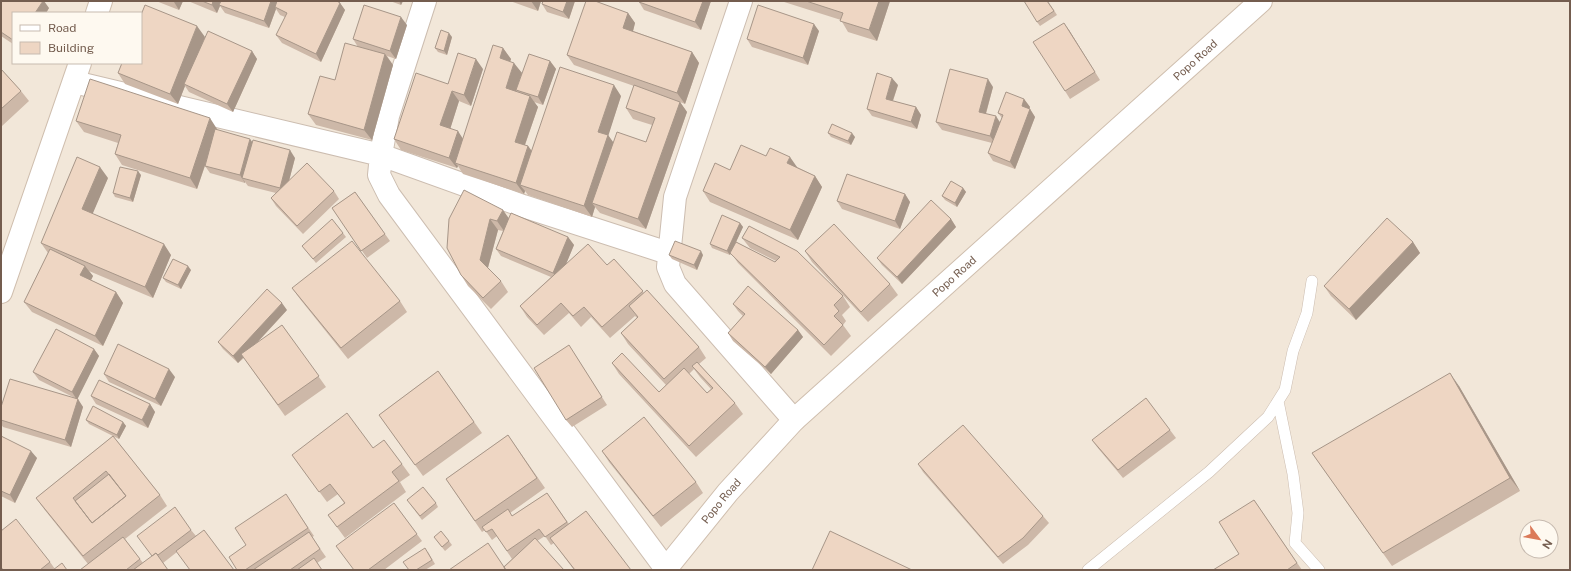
<svg xmlns="http://www.w3.org/2000/svg" width="1571" height="571" viewBox="0 0 1571 571" font-family="'Public Sans',sans-serif">
<style>
.residential{fill:#f2e7d9;fill-rule:evenodd}
.lines{fill:none;stroke-linecap:round;stroke-linejoin:round}
.service-casing{stroke:#ccbdb0;stroke-width:12}
.minor-casing{stroke:#ccbdb0;stroke-width:24}
.secondary-casing{stroke:#cfbeae;stroke-width:24}
.service{stroke:#fff;stroke-width:11}
.minor{stroke:#fff;stroke-width:22}
.secondary{stroke:#fff;stroke-width:22}
.wall{fill:#cdb8a8;fill-rule:evenodd}
.shaded-wall{fill:#a79688}
.building{fill:#eed6c3;stroke:#a79688;fill-rule:evenodd}
.labels{text-anchor:middle;dominant-baseline:central;stroke-width:4;stroke-linejoin:round;paint-order:stroke}
.street-label{font-size:11px;fill:#745d4f;stroke:#fef9f0}
</style>
<rect width="100%" height="100%" fill="#fbf5ea"/>
<path class="residential" d="M1,1H1570V570H1ZM13,13H141V63H13ZM1527,527H1551V551H1527Z"/>
<g class="lines">
<g class="service-casing">
<path id="service" d="M1278,401L1293,474L1298,513L1295,543L1319,570
M1088,570L1209,472L1268,417L1285,390L1293,351L1307,313L1312,281"/>
</g>
<g class="minor-casing">
<path id="minor" d="M425,1L388,116L381,155L523,206L668,253
M741,1L675,197L668,267L675,284L794,420
M74,82L381,155L379,175L389,195L666,569"/>
</g>
<g class="secondary-casing">
<g id="secondary">
<path d="M97,13L101,1"/>
<path d="M1,292L80,63"/>
<path id="s1" d="M665,570L728,492L794,420L1261,1"/>
</g>
</g>
<use href="#service" class="service"/>
<use href="#minor" class="minor"/>
<use href="#secondary" class="secondary"/>
</g>
<path class="wall" d="M1,1L49,8L46,13H13V44L1,36Z
M156,1H183L179,10Z
M188,1H337L340,3L345,10L321,62L282,43L276,35L285,17L280,15L276,9L269,28L225,13L220,6L217,13Z
M390,1H403L401,5Z
M510,1H541L538,11Z
M575,1L569,19L547,12L542,4Z
M711,1L701,30L644,10L639,2Z
M781,1H890L877,41L848,32L841,20Z
M1048,1L1057,15L1040,26L1037,22Z
M628,13L635,23L633,31L692,52L699,63L685,104L680,102L687,112L646,229L600,213L595,207L592,217L528,195L525,191L524,194L463,174L458,166L457,168L401,150L394,139L448,84L483,69L471,106L459,101L450,129L463,139L503,48L511,59L510,61L522,73L516,91L518,92L516,90L550,61L556,69L543,105L534,102L538,107L525,145L528,146L532,151L621,96L608,135L613,143L646,142L652,125L633,119L626,108L634,86L574,65L567,55Z
M407,25L396,59L387,56L393,65L372,140L316,125L308,114L335,80L358,47L353,39Z
M1069,30L1100,80L1070,99L1065,91Z
M819,31L808,65L752,47L747,39Z
M205,37L199,52L252,51L257,59L233,112L189,92L185,86L178,104L125,84L118,73Z
M452,37L447,55L438,52L435,48Z
M1,69L21,91L29,101L2,126L1,124Z
M898,85L893,101L916,107L921,115L917,129L872,116L867,109Z
M993,87L986,114L1000,122L1002,118L998,113L1024,99L1030,107L1029,109H1030L1035,117L1015,169L993,161L988,153L992,143L942,130L936,122Z
M76,121L217,129V130L295,158L289,181L334,191L339,199L303,234L276,206L271,198L276,193L248,186L245,182V183L210,173L205,166L197,189L122,165L115,154L118,143L84,132Z
M828,133L855,137L851,145L831,137Z
M766,156L797,167L815,176L822,187L798,240L710,202L703,191L730,170Z
M141,175L133,202L115,197L113,193Z
M108,178L92,214L171,255L153,298L89,271L93,276L91,280L116,292L123,303L103,346L32,312L24,302L48,253L41,243Z
M963,188L966,192L957,207L945,200L942,196Z
M464,190L509,218L568,237L574,245L566,264L607,265L614,259L644,293L699,347L706,358L699,364L735,403L743,414L696,457L619,374L612,363L659,392L666,385L628,344L621,333L637,318L635,316L610,338L591,317L581,327L569,313L544,335L527,317L520,306L551,277L501,256L496,249L503,231L498,230L488,268L501,281L508,292L491,309L468,286L461,275ZM694,369L700,377L711,389L707,393L689,374Z
M355,192L390,241L367,258L332,208Z
M905,194L910,202L900,229L842,209L837,201Z
M951,219L956,227L902,284L882,265L877,258Z
M740,223L743,227L736,242L775,262L776,261L750,248L742,238L749,226L843,296L850,307L842,315L846,321L843,325L851,336L831,356L738,263L731,253L730,255L712,248L710,244Z
M343,233L346,237L316,263L302,246Z
M1413,242L1420,253L1356,320L1331,296L1324,286Z
M805,251L890,284L898,295L868,322L812,262Z
M669,255H703L697,270L672,259Z
M191,270L181,289L166,282L163,278Z
M292,288L400,301L407,312L348,359L300,299Z
M733,304L798,330L803,337L771,374L733,341L728,333L743,316L738,311Z
M287,310L256,344L282,325L326,387L285,416L244,358L238,363L223,349L218,342Z
M94,349L99,356L77,399L83,407L71,447L3,427L1,424V407L75,398L39,380L33,372Z
M574,353L607,405L572,427L566,420Z
M438,371L482,433L423,476L379,415Z
M104,374L175,377L161,406L109,382Z
M1459,386L1520,491L1392,566L1312,453Z
M91,396L150,404L155,412L148,428L96,404Z
M86,420L123,422L126,426L119,439L113,436L160,495L167,506L125,539L143,563L191,530L196,536L177,552L163,563L168,570H80L88,564L44,509L36,498L113,436L89,424Z
M1170,430L1176,438L1123,478L1097,447L1092,440Z
M508,435L545,488L510,513L512,516L547,493L569,524L631,570H574L554,543L551,545L545,536L537,541L564,570H449L504,566L512,559L497,536L492,540L485,530L482,532L446,479Z
M1,436L37,458L15,503L1,496Z
M373,448L402,464L410,475L400,482L406,492L345,538L328,515L344,503L338,494L327,502L292,455Z
M602,451L696,482L703,493L661,527L609,462Z
M918,464L1043,516L1049,523L1028,545L1003,564L923,472Z
M1254,500L1302,570H1213L1239,554Z
M291,502L314,536L312,537L326,557L317,563L322,570H237L246,545Z
M394,503L422,541L384,570H354Z
M436,503L438,507L422,520L410,504Z
M1,531L50,562L55,569L67,570H2L1,568Z
M437,541H449L452,545L445,551Z
M428,552L435,564L425,570H409Z"/>
<path class="shaded-wall" d="M43,1H44L49,8L46,13H35Z
M174,1H183L179,10L174,2Z
M213,1H222L217,13L212,5Z
M271,1H279L275,7L276,9L269,28L264,21Z
M399,1H403L401,5Z
M531,1H541L538,11Z
M567,1H575L569,19L563,12Z
M703,1H711L701,30L695,22Z
M879,1H890L877,41L869,30Z
M340,3L345,10L321,62L316,54Z
M628,13L635,23L631,39L623,28Z
M401,17L407,25L396,59L390,51Z
M1064,23L1069,30L1100,80L1095,72Z
M814,24L819,31L808,65L803,58Z
M197,26L205,37L186,85L184,84L185,86L178,104L170,94Z
M449,33L452,37L447,55L444,51Z
M503,48L511,59L508,69L500,58Z
M252,51L257,59L233,112L227,104Z
M692,52L699,63L685,104L677,93Z
M385,54L393,65L372,140L364,130Z
M476,59L483,69L471,106L464,95Z
M550,61L556,69L543,105L538,97Z
M514,63L522,73L513,99L506,88Z
M892,78L898,85L891,106L886,99Z
M988,79L993,87L984,120L979,112Z
M614,85L621,96L606,143L598,132Z
M452,91L459,101L448,136L440,125Z
M530,96L538,107L522,153L515,142Z
M1024,99L1030,107L1027,114L1022,106Z
M680,102L687,112L646,229L638,219Z
M916,107L921,115L917,129L911,122Z
M1030,109L1035,117L1015,169L1010,162Z
M996,116L1001,124L996,144L990,136Z
M210,118L217,129L197,189L190,178Z
M458,131L465,142L455,163L458,166L457,168L449,158Z
M852,133L855,137L851,145L848,141Z
M608,135L616,146L592,203L595,207L592,217L584,206Z
M250,139L256,147L242,178L245,182V183L240,175Z
M528,146L536,157L520,185L525,191L524,194L516,183Z
M290,150L295,158L285,196L280,188Z
M790,157L797,167L795,174L787,163Z
M100,167L108,178L90,220L82,209Z
M138,171L141,175L133,202L130,198Z
M815,176L822,187L798,240L790,230Z
M963,188L966,192L957,207L955,203Z
M905,194L910,202L900,229L895,221Z
M503,210L510,220L504,231L497,221Z
M490,219L498,230L487,271L480,260Z
M951,219L956,227L902,284L897,277Z
M740,223L743,227L730,255L727,251Z
M568,237L574,245L559,281L553,273Z
M1413,242L1420,253L1356,320L1349,309Z
M164,244L171,255L153,298L145,287Z
M701,251L703,255L697,270L694,265Z
M85,266L93,276L88,286L80,275Z
M188,266L191,270L181,289L178,285Z
M116,292L123,303L103,346L95,336Z
M282,303L287,310L238,363L233,356Z
M798,330L803,337L771,374L765,367Z
M94,349L99,356L77,400L72,392Z
M169,369L175,377L161,406L155,399Z
M1450,373L1459,386L1520,491L1510,478Z
M78,399L83,407L71,447L65,440Z
M150,404L155,412L148,428L142,420Z
M123,422L126,426L119,439L117,435Z
M31,451L37,458L15,503L10,495Z"/>
<path class="building" d="M1,1H43L35,13H13V40L1,32Z
M202,1H213L212,5Z
M221,1H271L264,21L219,5Z
M277,1H337L340,3L316,54L276,35L287,13L275,7Z
M543,1H567L563,12L542,4Z
M586,1H595L628,13L623,28L692,52L677,93L567,55Z
M639,1H703L695,22L639,2Z
M806,1H879L869,30L840,21L843,13Z
M1024,1H1047L1054,11L1037,22Z
M145,5L197,26L170,94L118,73L122,63H141V15Z
M364,5L401,17L390,51L353,39Z
M758,5L814,24L803,58L747,39Z
M1064,23L1095,72L1065,91L1033,42Z
M441,30L449,33L444,51L435,48Z
M208,31L252,51L227,104L184,84Z
M345,43L385,54L364,130L308,114L320,76L335,80Z
M493,45L503,48L500,58L514,63L506,88L530,96L515,142L528,146L516,183L455,163Z
M458,53L476,59L464,95L452,91L440,125L458,131L449,158L394,139L416,73L448,84Z
M529,54L550,61L538,97L516,90Z
M560,67L614,85L598,132L608,135L584,206L520,185Z
M1,69L21,91L1,109Z
M950,69L988,79L979,112L996,116L990,136L936,122Z
M877,73L892,78L886,99L916,107L911,122L867,109Z
M90,79L210,118L190,178L115,154L121,135L76,121Z
M634,85L680,102L638,219L592,203L617,132L646,142L655,118L626,108Z
M1006,92L1024,99L1022,106L1030,109L1010,162L988,153L1003,115L998,113Z
M832,124L852,133L848,141L828,133Z
M215,129L250,139L240,175L205,166Z
M253,140L290,150L280,188L242,178Z
M741,145L766,156L770,148L790,157L787,163L815,176L790,230L703,191L715,163L730,170Z
M77,157L100,167L82,209L164,244L145,287L41,243Z
M307,163L334,191L297,226L271,198Z
M120,167L138,171L130,198L113,193Z
M847,174L905,194L895,221L837,201Z
M951,181L963,188L955,203L942,196Z
M464,190L503,210L497,221L490,219L480,260L501,281L483,298L461,275L447,248L449,219Z
M355,192L385,234L361,251L332,208Z
M931,200L951,219L897,277L877,258Z
M511,213L568,237L553,273L496,249Z
M722,215L740,223L727,251L710,244Z
M1387,218L1413,242L1349,309L1324,286Z
M332,219L343,233L313,259L302,246Z
M834,224L890,284L861,312L805,251Z
M749,226L797,251L843,296L834,305L839,311L834,316L843,325L824,345L730,253L736,242L775,262L780,257L742,238Z
M352,241L400,301L341,348L292,288Z
M675,241L701,251L694,265L669,255Z
M588,244L607,265L614,259L643,291L602,327L584,307L573,316L561,303L537,325L520,306Z
M50,249L85,266L80,275L116,292L95,336L24,302Z
M173,259L188,266L178,285L163,278Z
M748,286L798,330L765,367L728,333L745,314L733,304Z
M267,289L282,303L233,356L218,342Z
M647,290L699,347L664,379L621,333L638,317L629,306Z
M282,325L319,376L278,405L241,354Z
M56,329L94,349L72,392L33,372Z
M118,344L169,369L155,399L104,374Z
M569,345L602,397L566,420L534,368Z
M622,353L659,392L684,368L707,393L713,388L692,366L697,362L735,403L689,446L612,363Z
M438,371L474,422L415,465L379,415Z
M1450,373L1510,478L1383,553L1312,453Z
M10,379L78,399L65,440L1,420V407Z
M99,380L150,404L142,420L91,396Z
M1146,398L1170,430L1118,470L1092,440Z
M93,406L123,422L117,435L86,420Z
M347,413L373,448L384,440L402,464L392,472L399,481L337,527L328,515L345,503L330,484L319,492L292,455Z
M644,417L696,482L653,516L602,451Z
M963,425L1043,516L1023,538L998,557L918,464Z
M508,435L537,478L475,521L446,479Z
M1,436L31,451L10,495L1,491Z
M113,436L160,495L83,556L36,498ZM106,471L126,496L92,523L73,498Z
M109,474L126,496L92,523L75,501Z
M423,487L436,503L420,516L407,500Z
M547,493L567,522L545,537L539,529L507,551L492,529L486,532L482,527L508,509L512,516Z
M286,494L308,528L245,570H237L229,557L246,545L235,528Z
M1254,500L1297,563L1287,570H1213L1239,554L1219,522Z
M394,503L417,534L368,570H354L336,546Z
M175,507L191,530L158,555L156,553L152,556L137,536Z
M586,511L631,570H575L550,538Z
M16,519L50,562L40,570H3L1,567V531Z
M204,530L234,570H190L176,551Z
M441,531L449,541L442,547L434,537Z
M830,531L912,570H812Z
M309,532L320,549L290,570H253Z
M123,537L140,559L126,570H80Z
M535,538L564,570H506L504,567Z
M488,543L504,567L505,569V570H449Z
M425,548L432,560L416,570H409L403,562Z
M156,553L168,570H133Z
M314,558L322,570H297Z
M62,563L67,570H53Z"/>
<g class="labels">
<g class="street-label">
<text stroke="none"><textPath href="#s1" startOffset="737">Popo Road</textPath></text>
<text stroke="none"><textPath href="#s1" startOffset="413">Popo Road</textPath></text>
<text stroke="none"><textPath href="#s1" startOffset="89">Popo Road</textPath></text>
</g>
</g>
<rect width="1571" height="571" fill="none" stroke="#745d4f" stroke-width="4"/>
<rect x="12" y="12" width="130" height="52" fill="#fef9f0" stroke="#c7bbb0"/>
<rect x="20" y="25" width="20" height="6" fill="#ffffff" stroke="#c7bbb0"/>
<text x="48" y="32" font-size="12" fill="#745d4f">Road</text>
<rect x="20" y="42" width="20" height="12" fill="#eed6c3" stroke="#c7bbb0"/>
<text x="48" y="52" font-size="12" fill="#745d4f">Building</text>
<g transform="translate(1539 539) rotate(122)"><circle r="19" fill="#fef9f0" stroke="#c7bbb0"/>
<path d="M0-3L7 15L0 10L-7 15Z" fill="#db7a59"/>
<text y="-6" font-size="11" font-weight="bold" text-anchor="middle" fill="#745d4f">N</text>
</g>
</svg>
